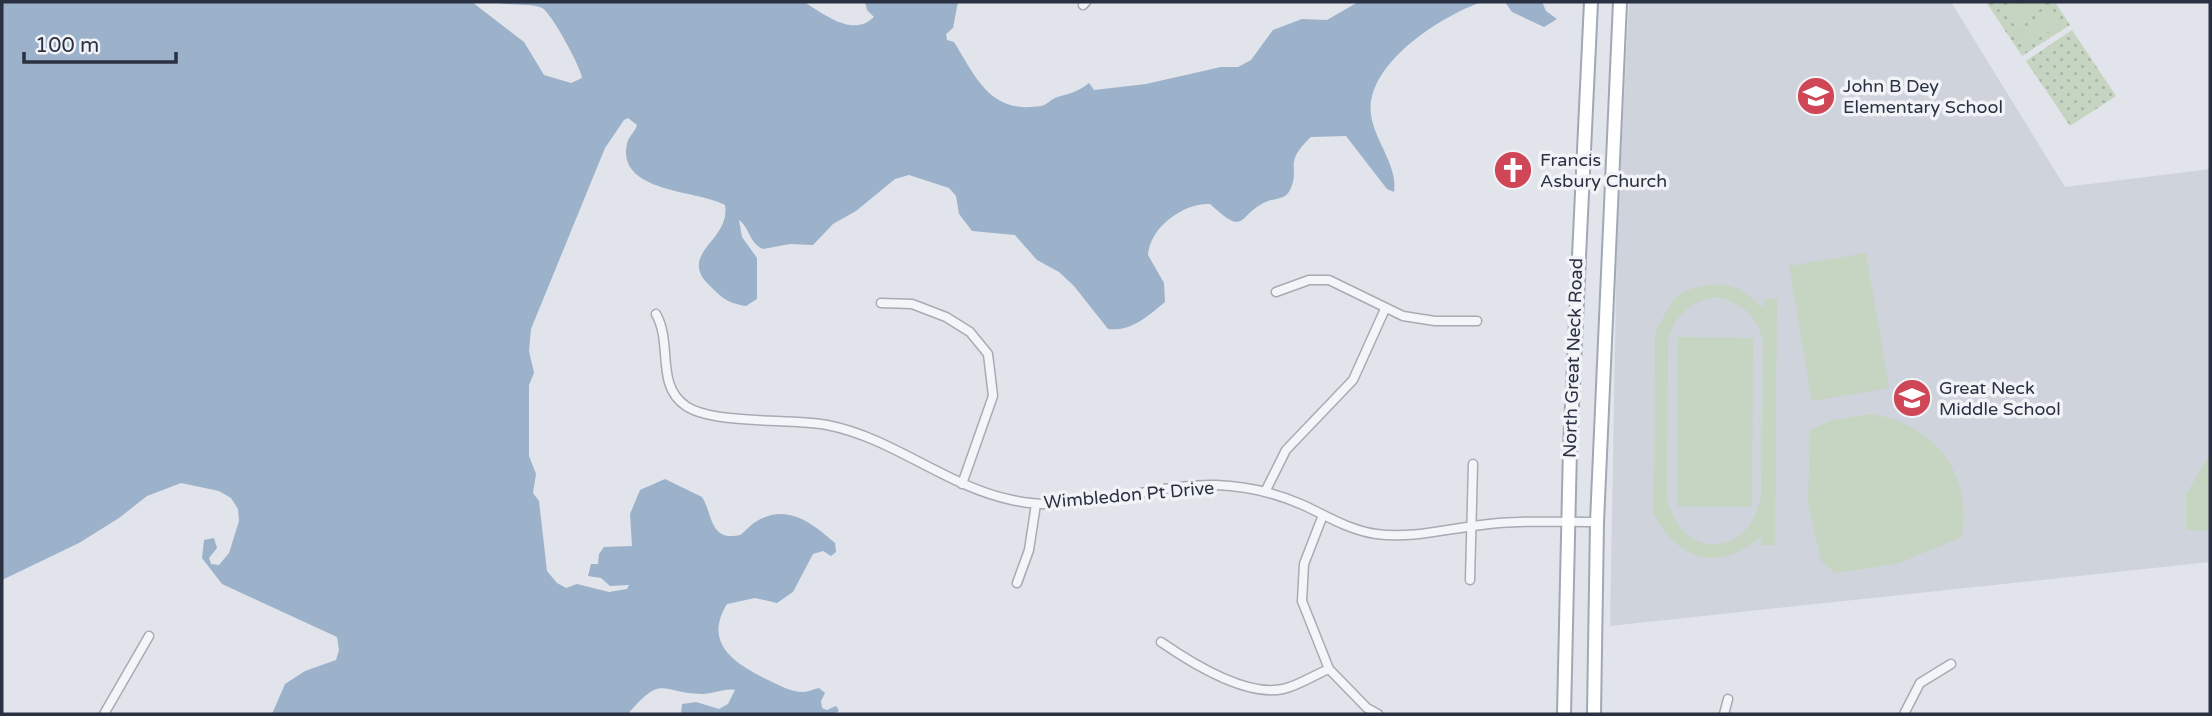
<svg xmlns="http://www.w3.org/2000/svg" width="2212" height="716" viewBox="0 0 2212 716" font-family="'Varela Round',sans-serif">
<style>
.built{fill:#cfd3dc}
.green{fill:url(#green-dots)}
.pitch{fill:#c6d4c2;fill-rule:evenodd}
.water{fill:#9cb1ca}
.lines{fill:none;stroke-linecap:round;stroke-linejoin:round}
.minor-casing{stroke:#a6abb4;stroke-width:11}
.primary-casing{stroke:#a0a8b6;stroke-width:16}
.minor{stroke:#f4f5f8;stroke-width:8}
.primary{stroke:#fff;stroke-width:12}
.labels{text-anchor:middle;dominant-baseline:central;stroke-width:7;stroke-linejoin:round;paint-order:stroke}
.poi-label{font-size:18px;fill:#293142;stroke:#f1f3f7;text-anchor:start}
.street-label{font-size:18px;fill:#293142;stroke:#f1f3f7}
</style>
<defs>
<pattern id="green-dots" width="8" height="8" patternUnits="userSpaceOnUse" patternTransform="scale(1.75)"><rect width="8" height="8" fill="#c6d4c2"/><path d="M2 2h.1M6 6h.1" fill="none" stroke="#aab6a8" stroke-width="1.8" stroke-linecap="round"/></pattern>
</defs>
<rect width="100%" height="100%" fill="#e1e4ea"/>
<path class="built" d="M1629,2H1951L2065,187L2210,169V562L1610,626L1617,234Z"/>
<path class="green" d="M1986,2H2055L2070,25L2022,56Z
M2072,30L2116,96L2070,126L2026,61Z"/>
<path class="pitch" d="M2022,2H2042L2045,6L2015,26L2006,12Z
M2049,12L2058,26L2027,45L2018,31Z
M1866,253L1889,388L1812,401L1789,266Z
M1722,284L1740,289L1763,307L1765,299H1777L1775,545H1761V537C1718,573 1680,561 1654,515L1655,333L1672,301L1685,291L1702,286ZM1717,297C1742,303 1757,315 1763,341L1761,498C1747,561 1678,559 1667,496L1668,340C1676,314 1690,302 1717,297Z
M1678,337L1753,338L1752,507L1677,506Z
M1871,414C1935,424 1972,473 1962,537L1896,564L1836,573L1821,561L1808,505L1810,430L1833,420Z
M2210,454V531L2186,530V494Z"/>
<path class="water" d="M2,2H472L524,42L544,75L571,83L582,78C582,69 551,12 542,8C532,3 507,6 494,2H804C824,14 853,38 874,17L867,10L865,2H958L953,28L946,34L947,40L954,42C977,79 990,114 1041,106C1047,105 1050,100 1055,98C1069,93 1077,93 1089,83L1094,90L1146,84L1221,67H1238L1251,60L1273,30L1302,19L1327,20L1358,2H1482C1440,16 1359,68 1372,120C1377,143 1398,168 1394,192L1387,189L1346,136L1311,137C1282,164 1301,167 1290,190C1285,200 1276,198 1268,201C1236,214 1248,239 1210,204C1183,203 1150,227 1148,255L1164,283L1165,302C1148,316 1131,332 1108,329L1074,286L1059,272L1037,260L1015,235L972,231L959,214L956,196L949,188L909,175L895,179L856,211L833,224L813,245L790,244L763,249C749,243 750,228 739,220L742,237L757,258V299L746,306C727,303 722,298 709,285C677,253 731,241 725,205C700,190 616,193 627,144C628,137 635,132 637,125L628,118L624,120L605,148L531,329L529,351L534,373L529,385V456L536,474L533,493L539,501L547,571L557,583L566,588L577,584L609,592L627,589L629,585L610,586L601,578L588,576L591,564H598L599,554L604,547L632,546L630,514L640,490L665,479L702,497C713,514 709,542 740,535C746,531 750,525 757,521C787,503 812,523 835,543L836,552L831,556L823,551L813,554L793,592L777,603L755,598L727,604C703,643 734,663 766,679C777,684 790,692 803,692C808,692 814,689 819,688L825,693L821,701L822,708L827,710L836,706L839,711L833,714H681L682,704L696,702L719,709L728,704L735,690C725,688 713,694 702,694C660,693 663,673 628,714H272L285,684L305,671L336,660L339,650L337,637L222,584L202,558L204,540L214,538L217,548L209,558L211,564L219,565L229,553L239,521L238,509L231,498L219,491L181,483L147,496L119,518L79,543L2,580Z
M1505,2H1542L1546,11L1557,19L1544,27L1512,12Z"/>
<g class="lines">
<g class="minor-casing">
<path id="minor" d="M1083,5L1086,2
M1276,292L1309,280H1329L1403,316L1435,321H1477
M881,303L912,304L946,317L970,332L988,354L993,396L962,484
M656,314C673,344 655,385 686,406C714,425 791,418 827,425C894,438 945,486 1012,500C1081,515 1147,484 1216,485C1245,486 1276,493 1303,505C1327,516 1349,530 1376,534C1412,539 1446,529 1481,525C1519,520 1558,522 1597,522
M1265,492L1286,450L1353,380L1385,309
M1323,515L1304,564L1302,601L1329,669L1367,708L1378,714
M1470,580L1473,464
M1017,583L1029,550L1036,504
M1161,642C1190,662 1246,697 1283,689C1298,686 1314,675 1329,669
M104,714L149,636
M1724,714L1728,699
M1904,714L1920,683L1951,664"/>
</g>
<g class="primary-casing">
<path id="primary" d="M1564,714L1570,448L1591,2
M1594,714L1597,522L1620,2"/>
</g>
<use href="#minor" class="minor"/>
<use href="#primary" class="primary"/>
</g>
<defs>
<g id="school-disc" transform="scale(2.0125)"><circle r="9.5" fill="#cf4656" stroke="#f1f3f7"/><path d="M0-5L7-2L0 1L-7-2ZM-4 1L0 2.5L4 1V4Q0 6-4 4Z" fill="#fff"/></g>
<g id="church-disc" transform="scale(2.0125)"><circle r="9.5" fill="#cf4656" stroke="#f1f3f7"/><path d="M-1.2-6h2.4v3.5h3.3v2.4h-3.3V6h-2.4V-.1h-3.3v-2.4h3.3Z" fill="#fff"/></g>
</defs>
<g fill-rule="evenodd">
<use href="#school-disc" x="1816" y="96"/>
<use href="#church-disc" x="1513" y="170"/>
<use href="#school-disc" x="1912" y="398"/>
</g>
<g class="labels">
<g class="poi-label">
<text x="1843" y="86">John B Dey<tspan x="1843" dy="21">Elementary School</tspan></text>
<text x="1540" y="160">Francis<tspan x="1540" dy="21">Asbury Church</tspan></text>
<text x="1939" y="388">Great Neck<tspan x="1939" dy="21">Middle School</tspan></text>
</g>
<g class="street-label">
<text transform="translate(1573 358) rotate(-88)">North Great Neck Road</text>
<text transform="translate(1129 495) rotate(-5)">Wimbledon Pt Drive</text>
</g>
</g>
<rect width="2212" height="716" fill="none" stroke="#293142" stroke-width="7"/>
<path d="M24 52v10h152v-10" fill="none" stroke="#293142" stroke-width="3.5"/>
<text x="35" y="52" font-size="21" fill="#293142" stroke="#f1f3f7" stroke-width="5" paint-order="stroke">100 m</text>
</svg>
